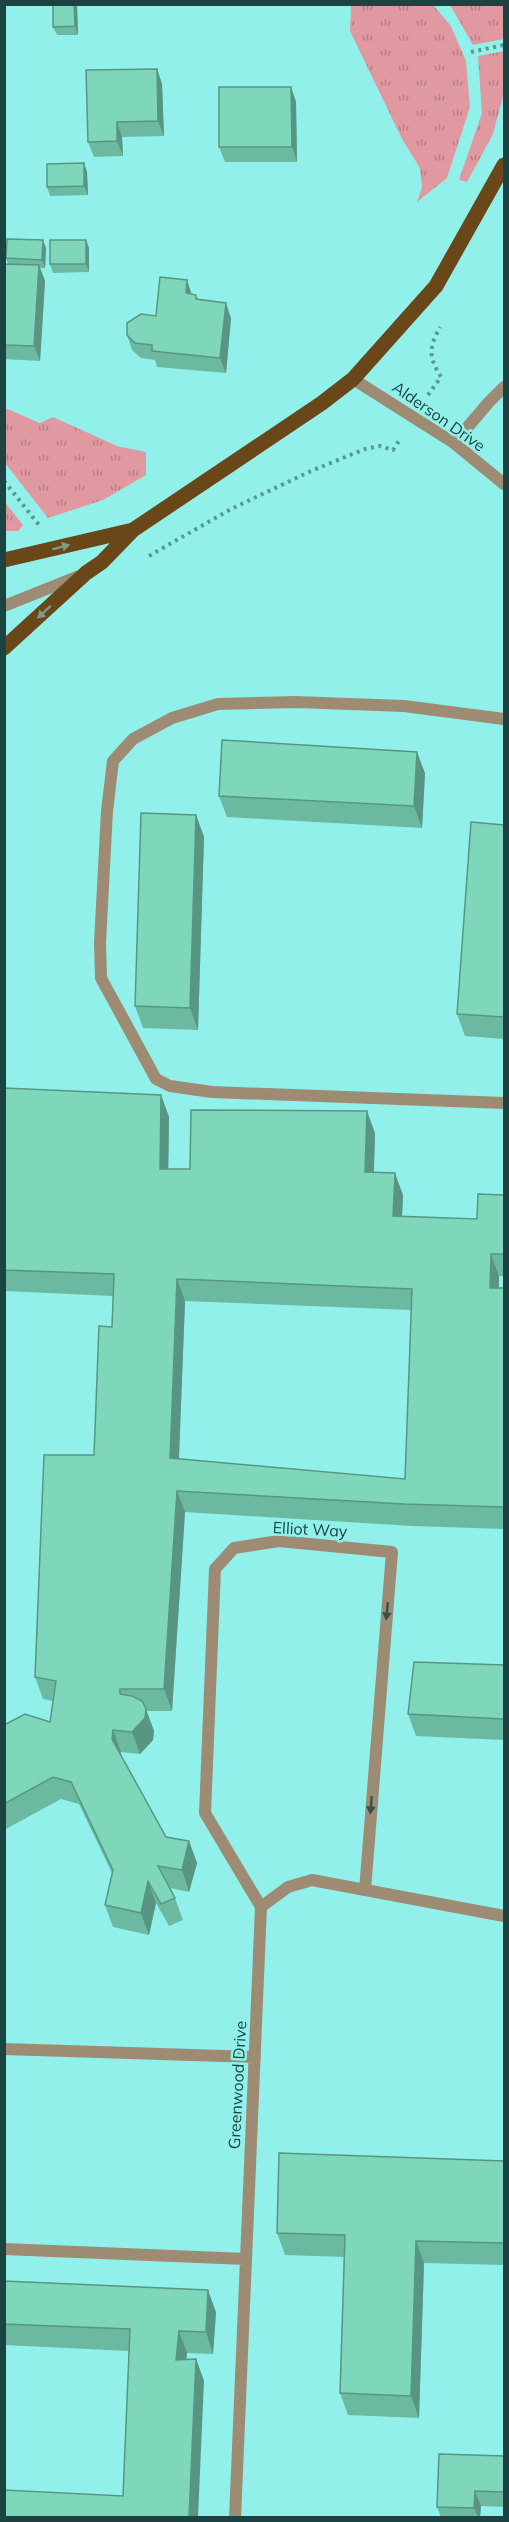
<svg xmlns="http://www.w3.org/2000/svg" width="509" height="2522" viewBox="0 0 509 2522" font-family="Mulish,sans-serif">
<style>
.grass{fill:url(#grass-tufts)}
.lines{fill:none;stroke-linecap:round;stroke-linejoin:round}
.path{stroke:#569995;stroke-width:4;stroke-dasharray:3 4.5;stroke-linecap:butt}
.service{stroke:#9e8b74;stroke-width:12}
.primary{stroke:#694719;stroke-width:15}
.wall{fill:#6cb9a1;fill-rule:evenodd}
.shaded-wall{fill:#589683}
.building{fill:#7ed7bb;stroke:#589683;stroke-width:1.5;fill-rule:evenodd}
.oneway{fill:#7e9c82}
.oneway2{fill:#35514b}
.labels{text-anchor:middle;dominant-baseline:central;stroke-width:5;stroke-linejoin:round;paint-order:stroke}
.street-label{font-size:16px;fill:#1b4341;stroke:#92f0eb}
</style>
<defs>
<pattern id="grass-tufts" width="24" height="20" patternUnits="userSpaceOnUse" patternTransform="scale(1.5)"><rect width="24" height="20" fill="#e199a1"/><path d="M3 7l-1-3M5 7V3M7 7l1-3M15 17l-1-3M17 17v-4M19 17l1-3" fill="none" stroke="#b67e85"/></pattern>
</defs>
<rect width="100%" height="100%" fill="#92f0eb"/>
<path class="grass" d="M351,5L434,6L451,26L466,61L470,107L447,178L417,202L422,187L420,168L402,139L350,31Z
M450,5H503L504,39L473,45Z
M504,51V93L493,134L467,182L459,180L482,113L478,56Z
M5,408L40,423L53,417L117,446L146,452V475L103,500L48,518L5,463Z
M4,501L23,525L18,531H5Z"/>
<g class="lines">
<path class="path" d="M471,52L504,45
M428,395L441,377C428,356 429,348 440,327
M4,481L39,525
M149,556L231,509L311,471L365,449L380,446L393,450L400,439"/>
<path class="service" d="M353,379L454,443L504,484
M454,443L489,402L504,387
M4,606L79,576
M504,719L404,706L296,702L218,704L172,718L133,739L113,761L107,811L100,943L101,978L156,1079L170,1086L212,1092L504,1103
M261,1907L205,1813L215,1569L234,1548L279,1541L392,1552L365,1890
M4,2049L255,2057
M4,2249L246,2259
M235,2518L261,1907L288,1887L312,1880L504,1916"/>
<path class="primary" d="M4,560L133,530
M4,648L86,573L102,562L133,530L322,403L353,379L436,286L504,165"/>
</g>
<path class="wall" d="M77,4L78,35H57L53,27Z
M157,69L162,84L164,136L122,137L123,156L94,157L88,142Z
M291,87L296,102L297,162H225L219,147Z
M84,163L87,172L88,195L50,196L47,187Z
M86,240L89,248V272L53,273L50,264Z
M46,248L45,268H40L45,281L40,361L4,359V264H8L6,258Z
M192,294L196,295L198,300L231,318L226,373L157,367L155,360L141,358L132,350L127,335L156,316Z
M425,773L422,828L227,817L219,796Z
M196,815L204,837L198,1030L143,1028L135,1006Z
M504,825V1039L465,1036L457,1014Z
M4,1088L161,1095L169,1117L168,1169H190L375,1133L374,1172L403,1195L402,1216L477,1219L504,1195V1276H499V1288H504V1529L412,1526L185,1512L172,1711H146L154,1731L153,1740L140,1754L121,1752V1755L166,1837L189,1841L197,1863L189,1892L170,1888L175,1898L183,1920L169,1926L156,1903L149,1935L113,1927L105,1905L112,1873L79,1804L61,1799L4,1830V1725L50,1722L53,1701L43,1699L35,1677L94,1455L112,1327L113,1296L4,1291ZM185,1301L411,1310L405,1479L179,1459Z
M504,1665V1740L416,1736L408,1714Z
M504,2161V2265L424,2263L419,2418L348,2415L340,2393L344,2257L285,2255L277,2233Z
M4,2281L216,2312L213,2354L187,2353L186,2359H196L204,2381L123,2496L129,2351L4,2345Z
M504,2456V2507L481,2506L480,2517H441L437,2507Z"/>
<path class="shaded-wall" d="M74,4L77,5L78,35L75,26Z
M157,69L162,84L164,136L158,121Z
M291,87L296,102L297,162L292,147Z
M117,122L122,137L123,156L117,141Z
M84,163L87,172L88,195L84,186Z
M43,240L46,248L45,268L42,260Z
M86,240L89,248V272L86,264Z
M39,265L45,281L40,361L34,346Z
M187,280L192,295L186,293Z
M226,303L231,318L226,373L220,358Z
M417,752L425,773L422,828L414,806Z
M196,815L204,837L198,1030L190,1008Z
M161,1095L169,1117L168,1191L160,1169Z
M367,1111L375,1133L373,1194L365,1172Z
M395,1173L403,1195L401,1237L393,1216Z
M491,1254L499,1276L498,1310L490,1288Z
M177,1279L185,1301L178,1480L170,1458Z
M177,1491L185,1512L172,1711L164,1689Z
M146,1709L154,1731L153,1740L140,1754L132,1732Z
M113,1730L121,1752L120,1761L112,1739Z
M189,1841L197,1863L189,1892L182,1870Z
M148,1881L156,1903L149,1935L141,1913Z
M416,2241L424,2263L419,2418L411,2396Z
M208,2290L216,2312L213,2354L206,2332Z
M179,2331L187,2353L184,2381L176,2360Z
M196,2359L204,2381L198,2517H189Z
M475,2491L481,2506L480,2517H478L474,2508Z"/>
<path class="building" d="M53,4H74L75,26L53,27Z
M157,69L158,121L117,122V141L88,142L86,70Z
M219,87H291L292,147H219Z
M84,163V186L47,187V164Z
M7,239L43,240L42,260L6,258Z
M50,240H86V264H50Z
M4,264L39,265L34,346L4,345Z
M160,277L187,280L186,293L196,295V299L226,303L220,358L152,351V345L135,343L127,335V323L141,314L156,316Z
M222,740L417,752L414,806L219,796Z
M141,813L196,815L190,1008L135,1006Z
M471,822L504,825V1017L457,1014Z
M4,1088L161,1095L160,1169H190L191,1110L367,1111L365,1172L395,1173L393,1216L477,1219L478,1194L504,1195V1254H491L490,1288H504V1507L404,1504L177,1491L164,1689H120V1694L132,1696L142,1701L146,1709L145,1718L132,1732L113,1730L112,1739L166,1837L189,1841L182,1870L158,1866L175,1898L161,1904L148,1881L141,1913L105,1905L113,1870L71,1782L53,1777L4,1804V1725L25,1714L50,1722L56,1681L35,1677L44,1455H94L99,1326L112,1327L114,1274L4,1270ZM177,1279L412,1289L405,1479L170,1458Z
M414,1662L504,1665V1719L408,1714Z
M279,2153L504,2161V2243L416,2241L411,2396L340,2393L345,2235L277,2233Z
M4,2281L208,2290L206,2332L179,2331L176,2360L196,2359L189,2517H4V2490L123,2496L130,2329L4,2324Z
M439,2454L504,2456V2492L475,2491L474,2508L437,2507Z"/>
<defs><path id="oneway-solid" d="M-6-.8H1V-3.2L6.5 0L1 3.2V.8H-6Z" transform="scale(1.5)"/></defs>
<g class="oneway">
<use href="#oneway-solid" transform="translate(61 547) rotate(-15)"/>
<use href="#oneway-solid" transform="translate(44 612) rotate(137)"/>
</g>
<g class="oneway2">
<use href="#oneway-solid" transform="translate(387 1611) rotate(95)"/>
<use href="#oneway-solid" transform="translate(371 1805) rotate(95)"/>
</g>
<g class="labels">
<g class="street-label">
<text transform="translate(439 416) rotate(35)">Alderson Drive</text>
<text transform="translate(310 1529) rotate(3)">Elliot Way</text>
<text transform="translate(237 2085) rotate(-87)">Greenwood Drive</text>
</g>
</g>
<rect width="509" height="2522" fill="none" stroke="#1b4341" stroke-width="12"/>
</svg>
